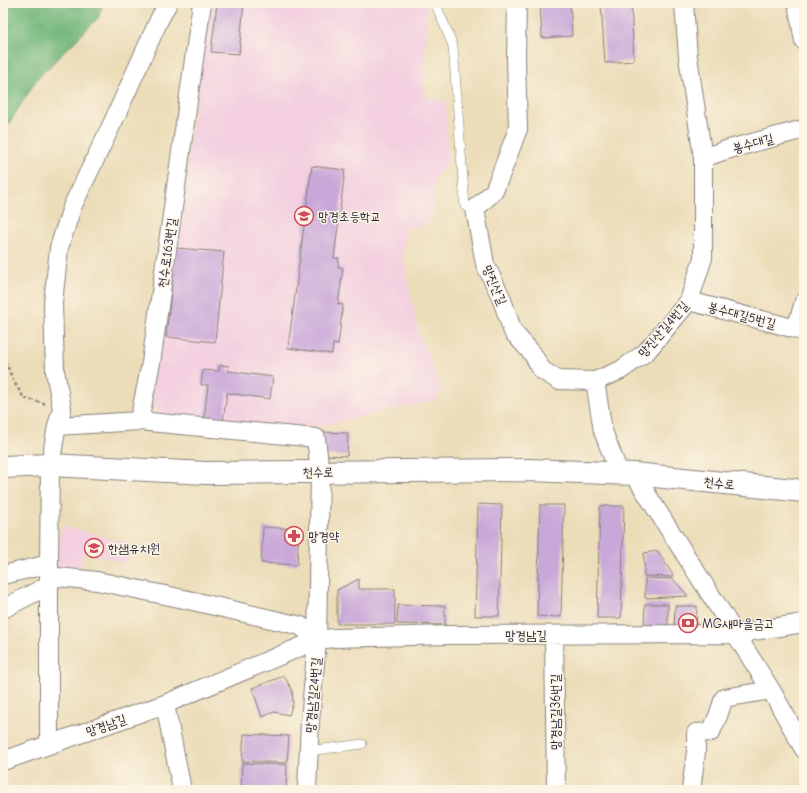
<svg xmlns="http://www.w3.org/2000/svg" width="807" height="793" viewBox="0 0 807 793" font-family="'Comic Neue','Poor Story',sans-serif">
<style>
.built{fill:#f3cfe0}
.forest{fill:#74b87d;stroke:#4b6d5c}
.building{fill:#c9a7d9}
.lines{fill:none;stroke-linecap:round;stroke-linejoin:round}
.service-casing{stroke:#87807a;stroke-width:10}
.minor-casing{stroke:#87807a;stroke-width:20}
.tertiary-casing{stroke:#87807a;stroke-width:24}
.path{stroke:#87807a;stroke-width:2.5;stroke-dasharray:3 3;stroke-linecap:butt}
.service{stroke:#fff;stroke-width:9}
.minor{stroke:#fff;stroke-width:18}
.tertiary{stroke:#fff;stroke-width:22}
.labels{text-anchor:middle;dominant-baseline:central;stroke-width:3;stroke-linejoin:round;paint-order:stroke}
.street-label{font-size:13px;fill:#22223b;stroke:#fcf5e5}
.poi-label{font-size:13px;fill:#22223b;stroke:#fcf5e5;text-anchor:start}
</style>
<rect width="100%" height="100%" fill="#fcf5e5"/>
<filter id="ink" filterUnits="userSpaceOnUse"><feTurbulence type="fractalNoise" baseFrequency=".025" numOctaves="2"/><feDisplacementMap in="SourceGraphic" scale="8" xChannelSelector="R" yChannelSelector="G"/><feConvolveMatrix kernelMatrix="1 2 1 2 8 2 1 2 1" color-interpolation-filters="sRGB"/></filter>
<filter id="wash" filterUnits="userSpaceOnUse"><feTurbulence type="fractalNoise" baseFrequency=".012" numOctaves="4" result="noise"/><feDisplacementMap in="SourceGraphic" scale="16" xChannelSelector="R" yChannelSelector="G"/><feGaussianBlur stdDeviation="0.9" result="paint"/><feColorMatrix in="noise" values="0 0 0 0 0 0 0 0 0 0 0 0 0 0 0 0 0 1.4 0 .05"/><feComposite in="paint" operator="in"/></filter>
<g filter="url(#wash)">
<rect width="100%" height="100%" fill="#ecddb9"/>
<path class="built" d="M210,3H428L423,96L446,101L448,162L434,180V207L427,225L407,228L402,254L419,335L442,389L437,400L325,425L283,429L163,418L151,403Z
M62,526L131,544L128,564L85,552L78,574L55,567Z"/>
<path class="forest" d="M3,3H103L98,18L36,80L3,133Z"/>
<g id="blocks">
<path class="building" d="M217,3H244L239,54L211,52Z
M540,3H570L572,36L542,38Z
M601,3H631L634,61L605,63Z
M312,166L345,170L334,258H339L338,267L343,268L338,304L343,305L338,345L333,344L332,354L288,348Z
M176,248L224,252L215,342L166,337Z
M220,365L229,366L228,371L273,377L270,399L227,393L223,422L204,419L208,385H201L203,370L219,371Z
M323,432L348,433L347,456L322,455Z
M478,504L502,505L499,616H475Z
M540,505H564L561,617L537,616Z
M600,506H624L621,618H597Z
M263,527L299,529L297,565L261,563Z
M658,551L674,577L644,576V553Z
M645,578L673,579L688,596L645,598Z
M359,579V589H395V624H337V590Z
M645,604H668V628H644Z
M398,605L445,606V625L397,624Z
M675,606H697L696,630L674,629Z
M284,676L292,690L293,703L289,715L274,712L262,717L252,688Z
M244,734L289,736L287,763L242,761Z
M242,763L287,765L286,790H241Z"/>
</g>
</g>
<g filter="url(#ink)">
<use href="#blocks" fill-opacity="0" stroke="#87807a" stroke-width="1"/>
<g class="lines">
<g class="service-casing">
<path id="service" d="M437,3V7L453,46L465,206L475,209
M309,751L362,744"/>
</g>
<g class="minor-casing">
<path id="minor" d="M517,3L516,60L518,129L502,171L494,191L475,209L485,264L501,297L513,332L532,353L542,370L558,380L595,381L621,370L646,352L689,301L703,258V158L688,57L684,3
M797,3L804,41
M703,158L726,150L804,129
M689,301L796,329L804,332
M796,329L804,302
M595,381L603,431L619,473
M139,421L151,363L202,3
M57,426L62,409L55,371L53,303L59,248L72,207L113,122L159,20L168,3
M634,474L771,690L804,749
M3,575L49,564
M49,576L97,581L184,599L301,626L317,640
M3,609L49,585
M554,635L556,790
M165,704L182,790
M49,745V564L50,465L57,426L139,421L316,438L320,472L317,640L334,638L451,635L735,634L804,623
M3,761L165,704L317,640
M307,790L310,722L317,640
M691,790L696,752V733L711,732L718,716L724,698L771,690"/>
</g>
<g class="tertiary-casing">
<path id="tertiary" d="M3,467L50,465L206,473L528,470L634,474L804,491"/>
</g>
<path class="path" d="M3,356L14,382L24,398L46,404"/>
<use href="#service" class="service"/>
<use href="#minor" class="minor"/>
<use href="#tertiary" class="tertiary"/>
</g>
</g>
<defs>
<g id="school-ring" transform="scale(1)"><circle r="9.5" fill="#fcf5e5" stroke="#d1495b" stroke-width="1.5"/><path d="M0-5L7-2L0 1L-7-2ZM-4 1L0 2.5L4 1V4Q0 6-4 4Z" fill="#d1495b"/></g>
<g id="pharmacy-ring" transform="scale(1)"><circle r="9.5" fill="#fcf5e5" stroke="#d1495b" stroke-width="1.5"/><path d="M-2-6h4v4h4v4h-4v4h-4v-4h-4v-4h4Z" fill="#d1495b"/></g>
<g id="bank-ring" transform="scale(1)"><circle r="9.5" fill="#fcf5e5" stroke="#d1495b" stroke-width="1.5"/><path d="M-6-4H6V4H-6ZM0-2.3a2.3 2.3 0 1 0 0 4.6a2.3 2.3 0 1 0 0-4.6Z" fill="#d1495b"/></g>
</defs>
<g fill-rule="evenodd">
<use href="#school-ring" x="304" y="216"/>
<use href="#pharmacy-ring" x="294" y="536"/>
<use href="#school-ring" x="94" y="548"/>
<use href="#bank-ring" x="688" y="623"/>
</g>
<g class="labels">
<g class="street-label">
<text transform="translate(753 143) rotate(-15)">봉수대길</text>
<text transform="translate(167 253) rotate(-82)">천수로163번길</text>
<text transform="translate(495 285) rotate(67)">망진산길</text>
<text transform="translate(742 315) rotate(15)">봉수대길5번길</text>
<text transform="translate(663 329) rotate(-49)">망진산길4번길</text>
<text transform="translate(318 472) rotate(-1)">천수로</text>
<text transform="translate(719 483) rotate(6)">천수로</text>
<text x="526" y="635">망경남길</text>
<text transform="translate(313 695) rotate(-85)">망경남길24번길</text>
<text transform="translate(555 712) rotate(-90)">망경남길36번길</text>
<text transform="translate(106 725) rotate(-19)">망경남길</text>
</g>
<g class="poi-label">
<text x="318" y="216">망경초등학교</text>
<text x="308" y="536">망경약</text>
<text x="108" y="548">한샘유치원</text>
<text x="702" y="623">MG새마을금고</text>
</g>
</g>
<rect width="807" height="793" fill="none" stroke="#fcf5e5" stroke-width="16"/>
</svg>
